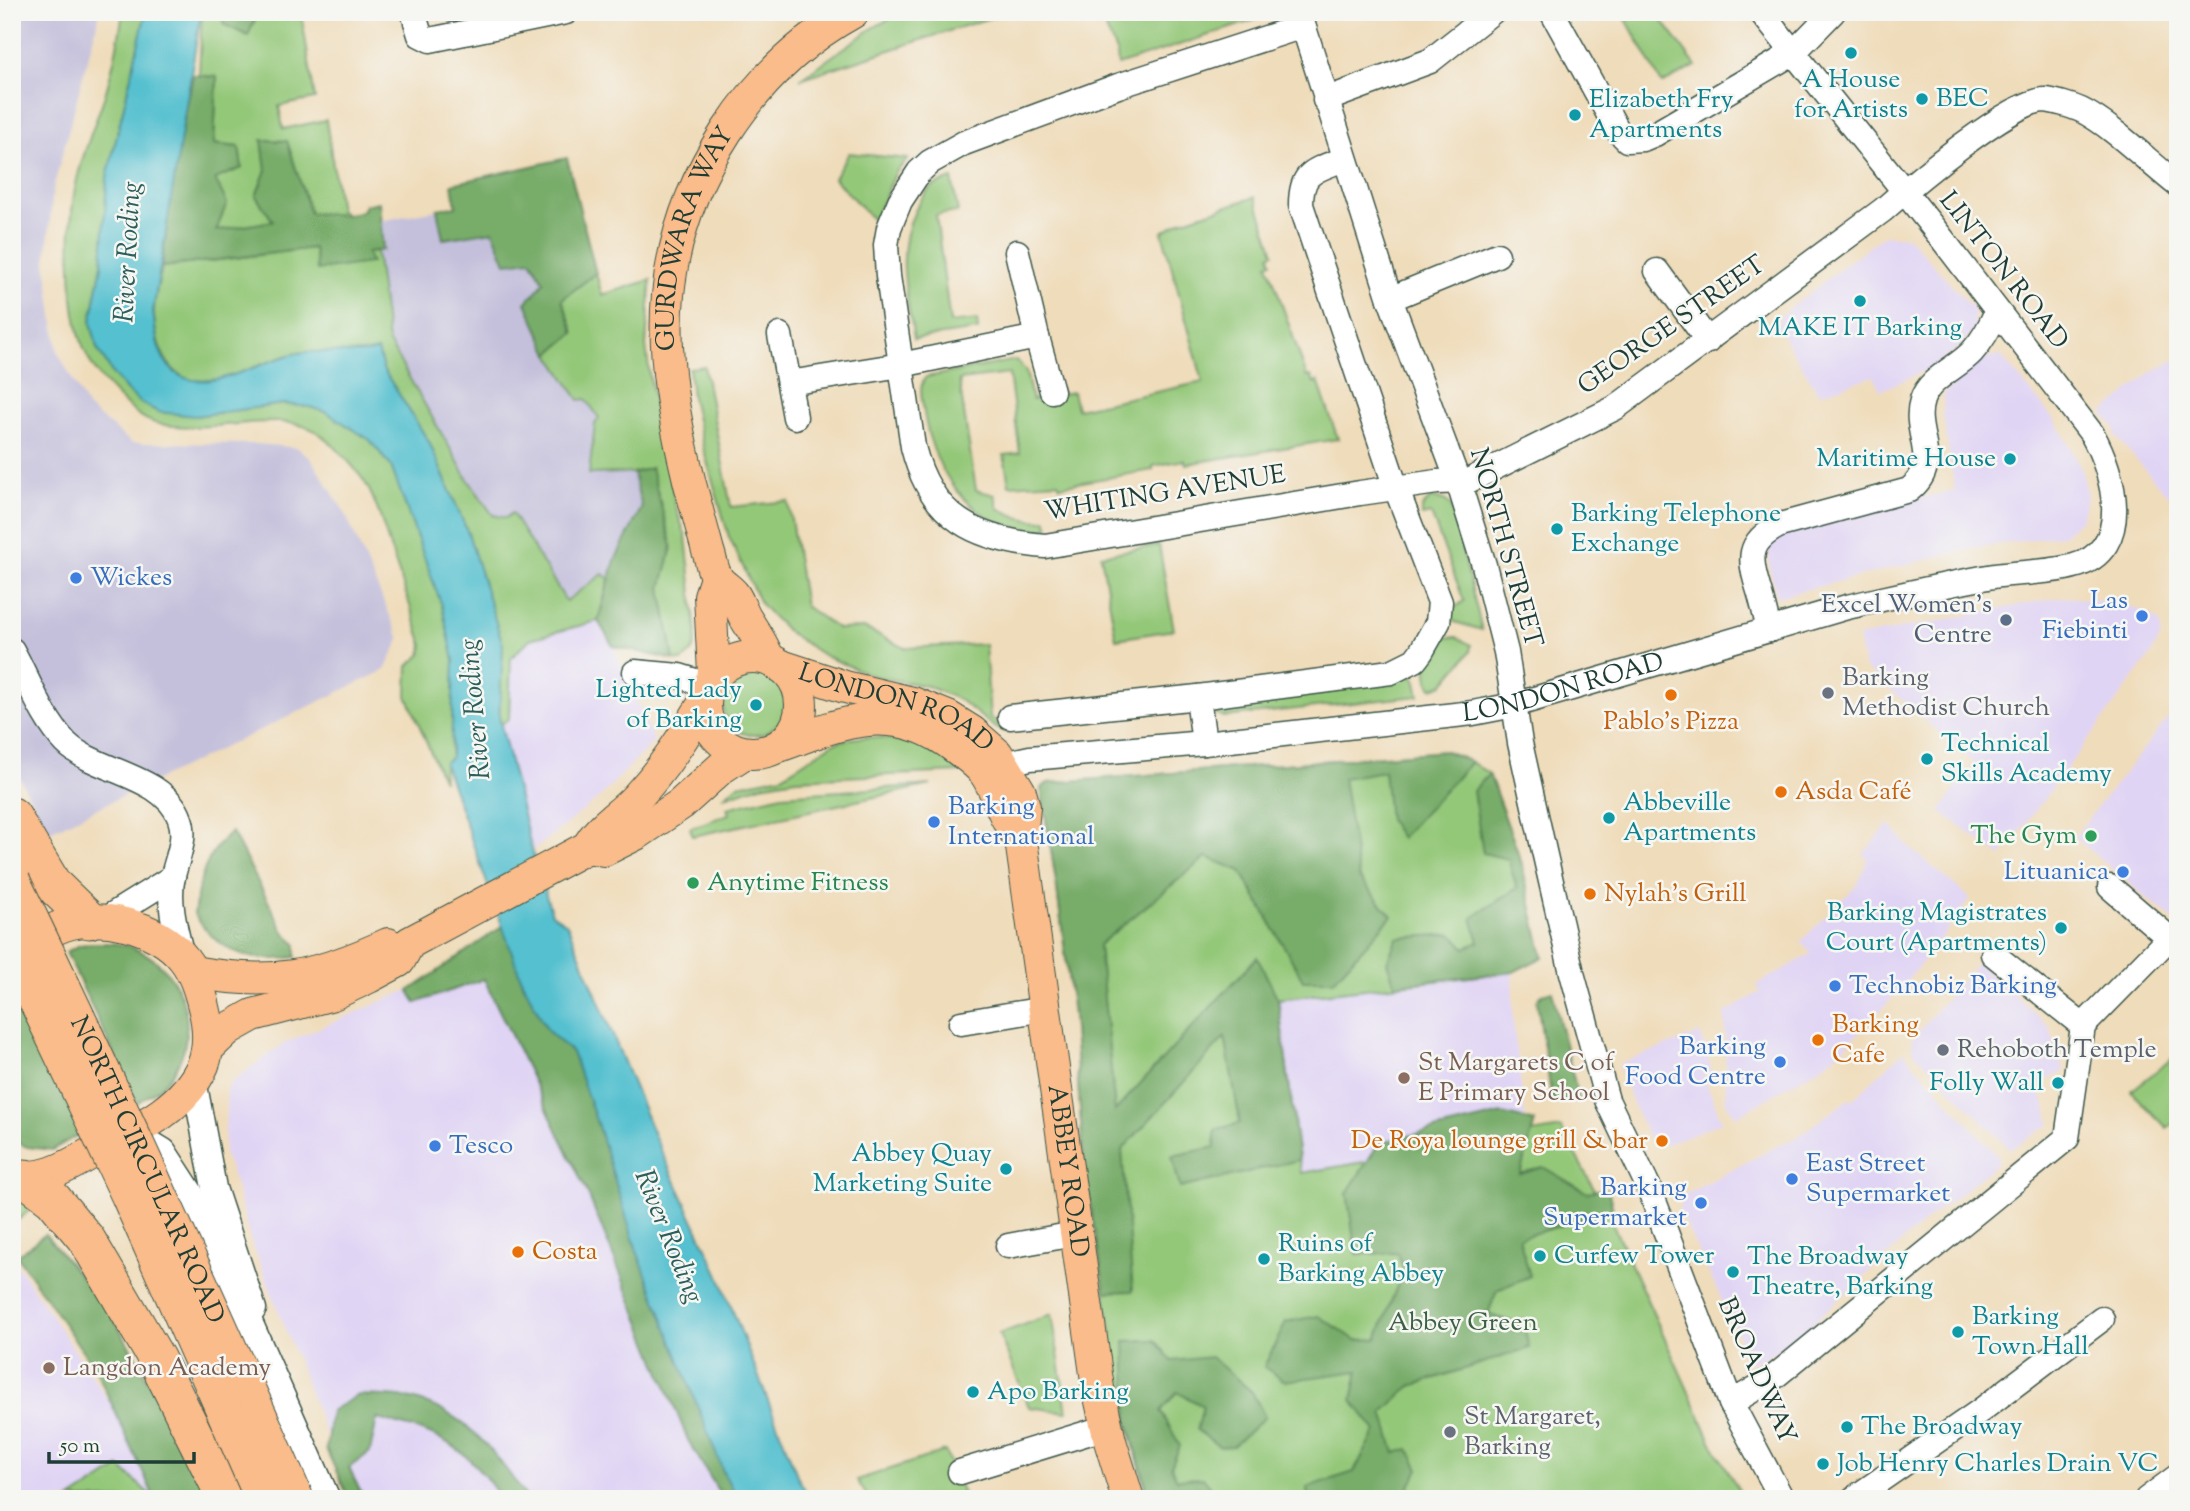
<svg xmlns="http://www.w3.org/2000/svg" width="2190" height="1511" viewBox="0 0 2190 1511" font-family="'Sorts Mill Goudy',serif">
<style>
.built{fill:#e0d4f4}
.industrial{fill:#c4c0db}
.green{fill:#94c879;stroke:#5a8256;stroke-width:2}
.forest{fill:#77ac69;stroke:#4b744e;stroke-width:2}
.water{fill:#54c0cf;stroke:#3a7e82;stroke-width:2}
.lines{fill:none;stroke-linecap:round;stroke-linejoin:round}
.minor-casing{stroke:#3e5548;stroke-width:27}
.major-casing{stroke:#3e5548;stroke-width:34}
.highway-casing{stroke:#3e5548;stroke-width:39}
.minor{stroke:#fff;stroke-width:24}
.major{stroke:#f9bc8a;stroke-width:32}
.highway{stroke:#f9bc8a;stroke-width:37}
.highway-bridge-casing{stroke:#3e5548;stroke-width:39;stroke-linecap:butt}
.highway-bridge{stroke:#f9bc8a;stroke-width:37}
.culture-dot{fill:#0f9aa8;stroke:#f6f6f2;stroke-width:2.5}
.shop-dot{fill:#3f7fe0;stroke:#f6f6f2;stroke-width:2.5}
.service-dot{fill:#5c6f8a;stroke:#f6f6f2;stroke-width:2.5}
.worship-dot{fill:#6b7280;stroke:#f6f6f2;stroke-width:2.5}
.food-dot{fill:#e8710a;stroke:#f6f6f2;stroke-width:2.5}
.leisure-dot{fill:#2e9e5b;stroke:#f6f6f2;stroke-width:2.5}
.education-dot{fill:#8d6e63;stroke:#f6f6f2;stroke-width:2.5}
.labels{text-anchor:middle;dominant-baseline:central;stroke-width:5;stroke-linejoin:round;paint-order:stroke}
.culture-label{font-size:26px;fill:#0d838f;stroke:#f6f6f2;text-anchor:start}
.street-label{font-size:26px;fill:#1f3d34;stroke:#f6f6f2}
.shop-label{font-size:26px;fill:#366cbe;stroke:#f6f6f2;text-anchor:start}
.service-label{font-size:26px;fill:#4e5e75;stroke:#f6f6f2;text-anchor:end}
.worship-label{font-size:26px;fill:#5b616d;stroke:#f6f6f2;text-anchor:start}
.food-label{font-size:26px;fill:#c56008;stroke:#f6f6f2;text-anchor:start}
.leisure-label{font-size:26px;fill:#27864d;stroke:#f6f6f2;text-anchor:end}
.education-label{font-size:26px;fill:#785e54;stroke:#f6f6f2;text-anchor:start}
.park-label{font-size:26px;fill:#3c6045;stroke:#f6f6f2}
.water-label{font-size:28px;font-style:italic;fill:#2c5e5b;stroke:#f6f6f2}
</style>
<rect width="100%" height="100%" fill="#f6f6f2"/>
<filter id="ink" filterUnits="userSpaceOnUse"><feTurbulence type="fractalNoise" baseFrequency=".0143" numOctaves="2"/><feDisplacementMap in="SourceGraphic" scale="14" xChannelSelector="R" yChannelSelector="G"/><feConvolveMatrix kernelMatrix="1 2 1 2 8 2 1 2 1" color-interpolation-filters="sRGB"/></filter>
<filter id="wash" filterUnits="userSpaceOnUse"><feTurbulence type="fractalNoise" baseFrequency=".00686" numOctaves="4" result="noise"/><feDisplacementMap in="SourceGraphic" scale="28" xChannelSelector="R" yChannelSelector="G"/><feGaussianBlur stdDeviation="1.57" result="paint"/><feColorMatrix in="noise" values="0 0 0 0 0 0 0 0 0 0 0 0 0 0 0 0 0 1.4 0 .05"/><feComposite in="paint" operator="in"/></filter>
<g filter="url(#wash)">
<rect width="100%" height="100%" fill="#efdcba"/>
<path class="built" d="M1884,235L1908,237L1974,310V330L1960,347L1928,369L1880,391L1874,376L1819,394L1777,326L1780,316Z
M2001,356L2057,423L2081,468L2087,493L2081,520L2063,535L1973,548L1777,597L1770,569L1768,545L1780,535L1909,500L1955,491L1943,414L1944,394L1963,375L1987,357Z
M2178,358V502L2175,504L2114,434L2117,431L2103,413L2149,374Z
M2061,597L2096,600L2136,608L2158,620L2161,625V636L2151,655L2001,857L1940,811L1974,763L1864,667L1858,637Z
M617,611L613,646L654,741L598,799L532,851L499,717L503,645Z
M2178,705V924L2074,837Z
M1889,824L1911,849L1970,898L1931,952L1886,1005L1838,1054L1822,1066L1736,1117L1726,1103L1725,1013L1760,992L1756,985L1811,954L1801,941L1858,884L1868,858L1863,854Z
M476,961L588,1194L688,1440L723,1499H351L249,1235L235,1182L224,1154L227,1089L233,1081L285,1043Z
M1977,963L2049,1026L2064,1071L2039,1084L2051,1124L2010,1149L1912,1050L1913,1038Z
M1513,972V1022L1527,1133L1301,1173L1278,999Z
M1700,1033L1712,1072L1703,1075L1722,1122L1667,1144L1657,1143L1650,1140L1637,1114L1618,1064Z
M1903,1052L1998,1156V1163L1922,1224L1815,1321L1775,1352L1752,1364L1679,1210L1684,1195L1789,1140L1790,1142L1849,1099L1852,1100Z
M12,1257L161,1479L169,1499H12Z"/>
<path class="industrial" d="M12,12H100L53,189L46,263L58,353L88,408L132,443L259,444L298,448L312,460L345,513L400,639L385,670L48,832L12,763Z
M557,177L658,515L616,611L503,645L383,369L366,252L383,250L380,221L456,206Z"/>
<path class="green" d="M123,12H146L107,178L102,265L91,322L97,348L114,376L141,403L195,416L284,404L309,407L326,412L370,440L391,466L442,606L454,660L451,757L444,763L443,781L407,696L408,666L421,655L423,645C413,614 402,582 391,550C384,529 378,505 367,486C358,470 335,446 321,435C294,414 244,424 212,426C194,427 172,428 155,423C139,418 127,406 116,395C102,381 88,362 82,343C70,308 69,249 72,211C75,171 92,133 105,95C113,68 119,40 123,12Z
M202,12H301L315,99L279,106L283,129L326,120L340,210L346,215L310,213L287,141L263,140L266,170L256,196L273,221L215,231L214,179L242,168L239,147L214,145L217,78L199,76Z
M902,12H1008L800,79L871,29Z
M1099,12H1273L1267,16L1118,65L1117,54Z
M1622,12H1656L1696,66L1662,84Z
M849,153L908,159L896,172L874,221L834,178Z
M952,179L958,212L936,215L950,323L977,320L978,330L914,339C907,295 894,251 916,209C920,202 924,192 932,187C937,183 946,181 952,179Z
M1255,197L1274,253L1270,255L1272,262L1268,264L1307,377L1311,376L1314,383L1318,381L1338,439L1186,464L1185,460L1153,466V470L1060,486L1058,482L1009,485L1004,455L1020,453L1009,374L959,380L976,490L995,495L998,508C1015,516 1028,523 1047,520L1049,529C977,536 934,477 924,413C923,401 917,387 926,377L1016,360L1026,371L1032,400L1073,392L1077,409L1203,382L1162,232L1181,221Z
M314,248L317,269L371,262L366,252L376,251L388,341L469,481L493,515L506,518L512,513L566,601L603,574L609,579L598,621L530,639L511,658L509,719L501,724L499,717L503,645L468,533L429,442L383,369L378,351C352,357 326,349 299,353C271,358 245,373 217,380C173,390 156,352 154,315C153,300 159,282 162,267Z
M596,273L602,295L651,280L646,345L650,378L676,508L686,537L696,631C696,645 694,652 682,661L674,660L661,588L672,547L651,469L633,473L589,474L595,424L599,418L586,399L579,400L549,354L574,333L562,299Z
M704,366L731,507L788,501L805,606L838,629L864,628L905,648L985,644L990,718L998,722L1003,731L994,727L960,700L927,686L873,676L825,656L788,632L773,617L760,603L729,537L704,451L692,397L689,368Z
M1431,498L1444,500L1451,505L1482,630L1454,622L1449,612L1464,601L1431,514L1422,516V507Z
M1159,545L1174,630L1116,639L1101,555Z
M1457,637L1471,645L1470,652L1443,685L1432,688L1428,681L1425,657L1438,638Z
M723 704a31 31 0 1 1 62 0a31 31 0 1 1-62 0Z
M1411,674L1415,678L1419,696L1224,717L1216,715L1213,709L1216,703Z
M867,737C903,738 934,747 960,772L796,779L761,785L723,797L738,785L782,776L834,743L849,739Z
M1446,751L1471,762L1489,774L1521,861L1543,957L1513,972L1278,999L1301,1173L1561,1128L1610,1218L1712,1443L1744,1499H1149L1116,1385L1114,1350L1084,1164L1073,1015L1056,881L1041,788L1048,783Z
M931,785L693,836L690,828L729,814L727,808L782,795Z
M2178,1054V1120L2167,1128L2131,1091Z
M12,1196L37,1204L12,1225Z
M1052,1314L1067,1412L1029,1407L999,1334Z
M945,1451L964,1496L955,1499H869L857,1480Z
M120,1467L155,1499H71Z"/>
<path class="forest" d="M224,12H258L248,36L223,24Z
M193,75L217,77L214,144L239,147L242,168L215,179L227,203L216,231L273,221L256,196L266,170L262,140L287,141L310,213L346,215L362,211L365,205L379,202L383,250L367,252L371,263L317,270L314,248L162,267L173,178Z
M567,158L596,273L562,299L574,333L549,354L526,303L544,282L531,260L506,263L493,231L443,239L437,209L456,206L452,184Z
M651,468L672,547L661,588L674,660L613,646L598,621L615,560L642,507L633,473Z
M1446,751L1471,762L1401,838L1389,820L1384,771L1343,778L1359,878L1392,916L1334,980H1303L1241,871L1206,857L1099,945L1115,1111L1257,957L1278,999L1299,1160L1180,1188L1172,1156L1215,1147V1130L1240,1123L1225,1037L1122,1150L1133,1291L1105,1292L1084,1164L1073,1014L1056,881L1041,788L1048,783Z
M1489,774L1521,861L1543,957L1513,972L1395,985L1387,962L1397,938L1452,934L1465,948L1479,942L1472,918L1517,888L1508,859L1483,853L1473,791Z
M232,832L284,932L296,944V957C250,964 219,953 194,914C198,883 206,851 232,832Z
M503,926L522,981L548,1031L572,1052L597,1123L637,1251L724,1474L738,1499H723L688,1440L588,1194L484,979L416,1003L409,991Z
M96,943C110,943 125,943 138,950C190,974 204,1043 163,1085C156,1092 145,1097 137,1103L66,952L80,945Z
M1552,991L1579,1100L1552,1101L1537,1001L1542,994Z
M20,1004L83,1132L52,1150L27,1147L12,1140V1015Z
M1502,1114L1535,1122L1520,1174L1543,1167L1586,1192L1608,1189L1613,1210L1519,1238L1530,1276L1497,1290L1488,1314L1524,1326L1529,1348L1411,1386L1383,1412L1395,1453L1409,1449L1419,1469L1403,1499H1308L1307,1487L1354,1472L1376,1431L1352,1400L1358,1371L1285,1381L1264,1367L1286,1322L1318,1316L1356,1340L1377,1339L1403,1270L1398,1253L1356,1254L1347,1193L1379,1143Z
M45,1234L112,1315L214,1499H155L97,1372L17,1256Z
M1155,1340L1172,1361L1211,1357L1252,1392L1265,1417L1233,1446L1220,1447L1197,1430L1203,1406L1177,1392L1161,1411L1180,1446L1171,1467L1177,1479L1203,1478L1220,1499H1150L1128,1422L1125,1341Z
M358,1395C375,1396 395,1395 412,1399C471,1415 493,1452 528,1499H501C466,1444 438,1433 377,1419L370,1452L349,1468L364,1499H349L326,1449L331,1411Z"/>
<path class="water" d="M146,12H201L153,312C155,322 155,334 158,344C178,416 255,361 298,353C325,348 352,358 378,351L383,369L429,442L468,533L503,645L499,717L532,851L552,914L567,924L657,1142L718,1273L799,1480L811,1499H738L724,1474L637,1251L597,1123L572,1052L548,1031L522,981L444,763L451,757L454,660L442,606L391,466L370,440L326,412L309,407L284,404L195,416L158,412L141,403L127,391L114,376L97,348L91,322L102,265L107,178Z"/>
</g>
<g filter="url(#ink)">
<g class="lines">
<g class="minor-casing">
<g id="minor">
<path d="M413,12L420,35L430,40L566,12"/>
<path d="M1299,12L1390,299L1458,481L1484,565L1506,652L1520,743L1544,851L1572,973L1607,1100L1649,1188L1731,1403L1782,1499"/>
<path d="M1552,12L1618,131L1627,140L1643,139L1655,134L1793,53L1833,12"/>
<path d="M1303,26L1118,86L964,143L930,162L919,172L900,201L889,228L886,245L888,276L913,447C931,519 976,540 1045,546L1360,493L1437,482L1468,481L1615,408L1883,210C1911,185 2011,100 2045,100C2055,101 2072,106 2081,110C2113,126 2148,162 2178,185"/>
<path d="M1325,100L1430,61L1492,12"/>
<path d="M1017,252L1037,337L1052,391"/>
<path d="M1657,271L1708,341"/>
<path d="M1390,299L1497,255"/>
<path d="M780,335L795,417"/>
<path d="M789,383L901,365L1037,337"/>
<path d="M1769,630C1766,617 1763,604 1759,591C1749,559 1746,542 1780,525L1909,490C1944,463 1911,433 1922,400C1929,378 1957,368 1972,352C1982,341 1991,325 1997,311"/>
<path d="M12,650C29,681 42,718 66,743C95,772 165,775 180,819C187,838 177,858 173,876C167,901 176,932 182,956"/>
<path d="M635,672L679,676L708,685"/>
<path d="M1198,697L1204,743"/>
<path d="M1010,717L1198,697L1391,672L1415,660L1421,652L1438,622L1440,602L1396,488L1301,205C1301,170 1315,171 1344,159"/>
<path id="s1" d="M988,771L1003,764L1030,758L1204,743L1473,713L1514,705L1847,607C1896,596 1945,584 1994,576C2020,572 2049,573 2074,566C2135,550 2114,473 2092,434L1940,236L1761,12"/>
<path d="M104,920L173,877"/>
<path d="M1993,954L2083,1026"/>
<path d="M961,1023L1044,1009"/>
<path d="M194,1080L214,1188L254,1309L248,1317"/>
<path d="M133,1132L164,1151L190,1191L239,1314L248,1317L328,1499"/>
<path d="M1008,1246L1075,1234"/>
<path d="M1731,1403L1773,1378L2067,1138L2083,1026L2169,938L2110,887"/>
<path d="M960,1472L1107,1427"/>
<path d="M1853,1499L1980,1411L2102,1319"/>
<path d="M2147,1499L2178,1476"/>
</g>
</g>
<g class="major-casing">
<g id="major">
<circle cx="753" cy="705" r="48"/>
<path id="s2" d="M769,660C762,642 755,634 746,619C741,611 739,602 734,595C729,588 719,584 716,576C712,569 711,559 708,551C702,528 696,506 690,484C675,423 662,359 668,295C679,180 751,68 853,12"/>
<path id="s3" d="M778,665L845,687L913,703L948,717L972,732L997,754L1020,792L1024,807L1021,840L1098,1388L1110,1441L1128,1499"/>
<path d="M714,674L710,596L716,578"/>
<path d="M782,745C845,721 896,701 956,748C966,755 977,763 985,773C993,784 998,799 1004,812C1008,822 1015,831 1021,840"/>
<path d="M588,847L604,850L638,833L681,804L721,768L744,753"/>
<path d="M193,972C271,986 316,978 388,944"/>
<path d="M208,1048L228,1029L253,1015L333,994L369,977L399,961L409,943L588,847C599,826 621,815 637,797C663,769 683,738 703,705"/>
<path d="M12,1175C47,1184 77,1160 106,1145C143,1127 186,1105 203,1065C210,1047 209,1026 204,1007C200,990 195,973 184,959C158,925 95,910 57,928C43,935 35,946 26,957"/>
</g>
</g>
<g class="highway-casing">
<path id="highway" d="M12,816L53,885L89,920
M25,1178L53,1199L87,1240L156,1358L226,1499"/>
</g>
<use href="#minor" class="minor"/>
<use href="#major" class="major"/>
<use href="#highway" class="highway"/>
<g class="highway-bridge-casing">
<g id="highway-bridge">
<path id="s4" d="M12,882C110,1086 204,1291 295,1499"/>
<path d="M12,947L130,1196L264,1499"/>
</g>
</g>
<use href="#highway-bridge" class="highway-bridge"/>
</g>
</g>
<g class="culture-dot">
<circle cx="1851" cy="53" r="7"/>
<circle cx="1922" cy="99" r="7"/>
<circle cx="1575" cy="115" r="7"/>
<circle cx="1860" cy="301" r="7"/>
<circle cx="2010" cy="459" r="7"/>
<circle cx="1557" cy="529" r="7"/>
<circle cx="756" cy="705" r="7"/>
<circle cx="1927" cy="759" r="7"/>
<circle cx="1609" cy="818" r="7"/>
<circle cx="2061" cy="928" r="7"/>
<circle cx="2058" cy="1083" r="7"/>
<circle cx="1006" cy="1169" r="7"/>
<circle cx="1540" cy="1256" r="7"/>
<circle cx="1264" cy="1259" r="7"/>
<circle cx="1733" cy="1272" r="7"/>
<circle cx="1958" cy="1332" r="7"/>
<circle cx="973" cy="1392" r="7"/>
<circle cx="1847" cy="1427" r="7"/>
<circle cx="1823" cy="1464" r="7"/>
</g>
<g class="shop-dot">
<circle cx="76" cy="578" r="7"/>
<circle cx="2142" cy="616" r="7"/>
<circle cx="934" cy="822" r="7"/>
<circle cx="2123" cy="872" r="7"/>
<circle cx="1835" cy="986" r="7"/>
<circle cx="1780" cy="1062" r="7"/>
<circle cx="435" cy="1146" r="7"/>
<circle cx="1792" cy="1179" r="7"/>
<circle cx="1701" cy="1203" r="7"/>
</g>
<circle class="service-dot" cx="2006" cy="620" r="7"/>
<g class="worship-dot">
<circle cx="1828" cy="693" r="7"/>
<circle cx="1943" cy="1050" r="7"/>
<circle cx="1450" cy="1432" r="7"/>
</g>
<g class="food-dot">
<circle cx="1671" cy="695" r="7"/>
<circle cx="1781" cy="792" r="7"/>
<circle cx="1590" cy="894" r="7"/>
<circle cx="1818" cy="1040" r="7"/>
<circle cx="1662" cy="1141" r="7"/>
<circle cx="518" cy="1252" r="7"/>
</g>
<g class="leisure-dot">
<circle cx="2091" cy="836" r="7"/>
<circle cx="693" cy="883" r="7"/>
</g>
<g class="education-dot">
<circle cx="1404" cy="1078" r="7"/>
<circle cx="49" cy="1368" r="7"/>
</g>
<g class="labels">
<g class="culture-label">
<text x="1851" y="80" text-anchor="middle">A House<tspan x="1851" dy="30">for Artists</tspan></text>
<text x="1936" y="99">BEC</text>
<text x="1589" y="100">Elizabeth Fry<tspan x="1589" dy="30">Apartments</tspan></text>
<text x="1860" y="328" text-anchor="middle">MAKE IT Barking</text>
<text x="1996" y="459" text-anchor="end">Maritime House</text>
<text x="1571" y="514">Barking Telephone<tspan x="1571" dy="30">Exchange</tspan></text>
<text x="742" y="690" text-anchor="end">Lighted Lady<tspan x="742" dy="30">of Barking</tspan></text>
<text x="1941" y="744">Technical<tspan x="1941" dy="30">Skills Academy</tspan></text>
<text x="1623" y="803">Abbeville<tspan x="1623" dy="30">Apartments</tspan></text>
<text x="2047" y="913" text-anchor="end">Barking Magistrates<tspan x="2047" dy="30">Court (Apartments)</tspan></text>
<text x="2044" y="1083" text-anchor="end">Folly Wall</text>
<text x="992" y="1154" text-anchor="end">Abbey Quay<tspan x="992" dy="30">Marketing Suite</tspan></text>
<text x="1278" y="1244">Ruins of<tspan x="1278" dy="30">Barking Abbey</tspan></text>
<text x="1554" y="1256">Curfew Tower</text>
<text x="1747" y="1257">The Broadway<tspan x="1747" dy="30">Theatre, Barking</tspan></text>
<text x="1972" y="1317">Barking<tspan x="1972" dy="30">Town Hall</tspan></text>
<text x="987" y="1392">Apo Barking</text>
<text x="1861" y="1427">The Broadway</text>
<text x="1837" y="1464">Job Henry Charles Drain VC</text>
</g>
<g class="street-label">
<text stroke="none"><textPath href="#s2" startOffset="448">GURDWARA WAY</textPath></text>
<text transform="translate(2003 271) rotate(52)">LINTON ROAD</text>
<text transform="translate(1672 326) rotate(-35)">GEORGE STREET</text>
<text transform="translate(1165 494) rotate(-9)">WHITING AVENUE</text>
<text transform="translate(1505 548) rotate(74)">NORTH STREET</text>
<text stroke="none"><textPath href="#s1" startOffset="583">LONDON ROAD</textPath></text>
<text stroke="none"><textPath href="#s3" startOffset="126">LONDON ROAD</textPath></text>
<text stroke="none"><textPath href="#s4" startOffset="318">NORTH CIRCULAR ROAD</textPath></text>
<text stroke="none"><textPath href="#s3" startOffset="667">ABBEY ROAD</textPath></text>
<text transform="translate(1756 1371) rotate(66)">BROADWAY</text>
</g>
<g class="shop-label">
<text x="90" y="578">Wickes</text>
<text x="2128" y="601" text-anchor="end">Las<tspan x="2128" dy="30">Fiebinti</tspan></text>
<text x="948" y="807">Barking<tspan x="948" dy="30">International</tspan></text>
<text x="2109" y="872" text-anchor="end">Lituanica</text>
<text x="1849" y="986">Technobiz Barking</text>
<text x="1766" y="1047" text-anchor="end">Barking<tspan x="1766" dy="30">Food Centre</tspan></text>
<text x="449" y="1146">Tesco</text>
<text x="1806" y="1164">East Street<tspan x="1806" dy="30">Supermarket</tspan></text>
<text x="1687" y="1188" text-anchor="end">Barking<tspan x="1687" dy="30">Supermarket</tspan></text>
</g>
<g class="service-label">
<text x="1992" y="605">Excel Women's<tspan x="1992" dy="30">Centre</tspan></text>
</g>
<g class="worship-label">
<text x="1842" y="678">Barking<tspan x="1842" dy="30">Methodist Church</tspan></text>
<text x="1957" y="1050">Rehoboth Temple</text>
<text x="1464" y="1417">St Margaret,<tspan x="1464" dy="30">Barking</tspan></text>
</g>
<g class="food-label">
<text x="1671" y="722" text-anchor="middle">Pablo's Pizza</text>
<text x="1795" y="792">Asda Café</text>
<text x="1604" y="894">Nylah's Grill</text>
<text x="1832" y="1025">Barking<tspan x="1832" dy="30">Cafe</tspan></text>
<text x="1648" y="1141" text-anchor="end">De Roya lounge grill &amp; bar</text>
<text x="532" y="1252">Costa</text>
</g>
<g class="leisure-label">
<text x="2077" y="836">The Gym</text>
<text x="707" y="883" text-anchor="start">Anytime Fitness</text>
</g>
<g class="education-label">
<text x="1418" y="1063">St Margarets C of<tspan x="1418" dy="30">E Primary School</tspan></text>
<text x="63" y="1368">Langdon Academy</text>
</g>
<g class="park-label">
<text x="1463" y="1323">Abbey Green</text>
</g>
<g class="water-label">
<text transform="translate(129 252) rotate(-87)">River Roding</text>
<text transform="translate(476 709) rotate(-95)">River Roding</text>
<text transform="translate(668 1237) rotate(68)">River Roding</text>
</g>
</g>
<rect width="2190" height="1511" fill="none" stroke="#f6f6f2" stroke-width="42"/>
<path d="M49 1452v10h145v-10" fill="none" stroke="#1f3d34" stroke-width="3.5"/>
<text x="60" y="1452" font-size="21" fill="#1f3d34" stroke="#f6f6f2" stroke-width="5" paint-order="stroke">50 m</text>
</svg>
